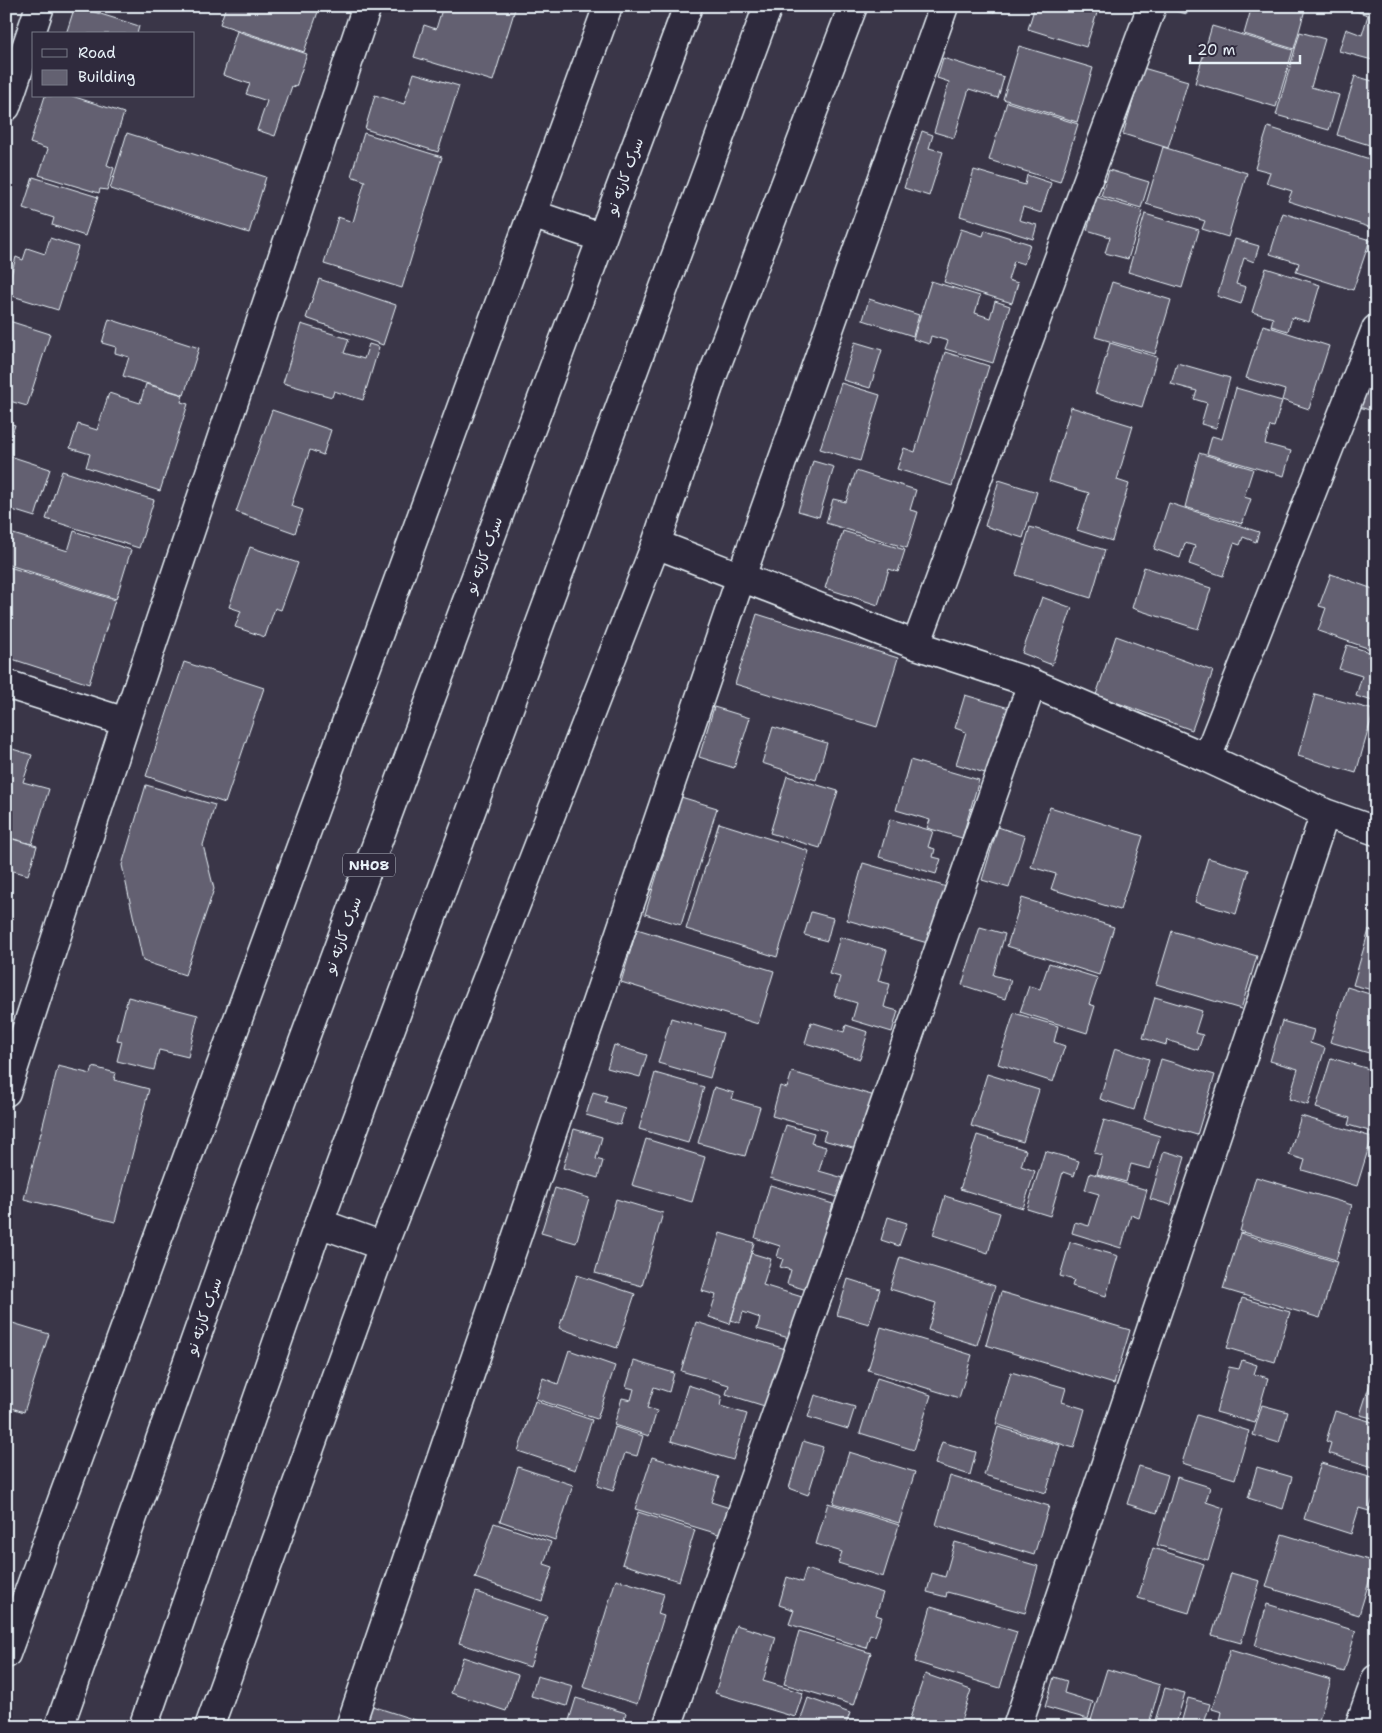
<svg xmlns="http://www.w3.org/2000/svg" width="1382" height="1733" viewBox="0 0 1382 1733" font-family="'Shantell Sans','Playpen Sans Arabic',sans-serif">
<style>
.building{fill:#636171;stroke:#e8f1f8}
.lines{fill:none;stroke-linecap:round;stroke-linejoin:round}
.minor-casing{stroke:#e8f1f8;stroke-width:31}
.trunk-casing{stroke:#e8f1f8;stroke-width:31}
.minor{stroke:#2f2a3d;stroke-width:28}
.trunk{stroke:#2f2a3d;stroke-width:28}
.labels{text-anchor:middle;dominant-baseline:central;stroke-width:4;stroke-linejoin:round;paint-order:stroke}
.shield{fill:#2f2a3d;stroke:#b0b5c0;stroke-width:1}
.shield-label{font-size:14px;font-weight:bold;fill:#e8f1f8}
.street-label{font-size:15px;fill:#e8f1f8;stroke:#2f2a3d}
</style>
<rect width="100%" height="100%" fill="#3a3648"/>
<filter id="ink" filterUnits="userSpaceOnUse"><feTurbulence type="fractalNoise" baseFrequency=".02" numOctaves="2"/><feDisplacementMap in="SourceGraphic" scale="10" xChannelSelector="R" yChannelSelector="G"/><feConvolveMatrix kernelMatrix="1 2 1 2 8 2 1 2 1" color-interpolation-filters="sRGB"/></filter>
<g filter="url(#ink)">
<path class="building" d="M75,6L139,26L137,34H66Z
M226,6H320L304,52L220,24Z
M443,6H516L493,81L414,57L424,25L436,29Z
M974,6H996L994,12Z
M1035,6H1079L1097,13L1086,47L1028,29Z
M1172,6H1190L1187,14L1171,10Z
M1252,6H1306L1294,49L1244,34Z
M1376,6V61L1339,51L1346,29L1362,35L1368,15L1340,6Z
M1212,26L1293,50L1276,107L1195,83Z
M237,31L307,54L296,87L292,86L275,136L257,130L267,101L246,94L250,84L223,75Z
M1300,32L1325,39L1311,87L1339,95L1329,130L1276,115Z
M1019,46L1093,68L1077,122L1003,99Z
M943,58L1004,77L998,98L969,89L954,138L934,132L949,82L937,78Z
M1143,68L1188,81L1168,148L1123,134Z
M414,73L459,86L438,152L365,129L375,95L404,104Z
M1355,76L1376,82V147L1337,135Z
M45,96H72L124,113L107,165L114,168L107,190L100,189L99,193L39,175L48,149L30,143Z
M1007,102L1078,124L1060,182L989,160Z
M1268,127L1376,161L1375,229L1288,201L1292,191L1266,183L1270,172L1255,168Z
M922,131L933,135L929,148L943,152L929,196L904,188Z
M127,133L266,177L249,233L110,189Z
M364,133L442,157L402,288L324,264L338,217L353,222L365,181L351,176Z
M1163,147L1247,173L1228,237L1202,229L1205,221L1146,204Z
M974,170L1025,185L1027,175L1051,183L1041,213L1023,207L1019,220L1037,225L1033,239L960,216Z
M1109,170L1149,182L1141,208L1101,196Z
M33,177L98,197L85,236L52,225L54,218L23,208Z
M1097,197L1143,211L1128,259L1105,253L1110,237L1087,230Z
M1283,213L1370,240L1353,290L1296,272L1299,263L1270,254Z
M1145,214L1199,230L1182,288L1128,272Z
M961,229L983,236L985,230L1030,244L1024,264L1014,261L1008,280L1018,283L1012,303L944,282Z
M50,238L78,247L58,310L6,294L16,257L23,260L27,248L45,254Z
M1235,239L1259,246L1254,262L1244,258L1236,284L1246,287L1241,304L1217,296Z
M1266,268L1320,285L1309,322L1292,317L1288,331L1271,326L1273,318L1252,312Z
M319,279L396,305L383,345L306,318Z
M931,281L980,296L975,313L990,318L995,301L1010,306L993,363L945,349L948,341L931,336L929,344L913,339Z
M1112,282L1171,300L1155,354L1095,337Z
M869,299L919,315L913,336L863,320Z
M109,319L199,348L184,395L123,376L129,357L115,353L116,347L102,343Z
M6,320L50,334L27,406L6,400Z
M301,324L349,339L344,353L364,359L369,344L379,347L363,400L334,391L332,397L283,383Z
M1263,325L1329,346L1309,409L1282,400L1285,390L1246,378Z
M855,342L882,350L870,388L843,380Z
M1110,343L1157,357L1142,407L1095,393Z
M945,352L989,366L952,486L897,469L904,448L915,452Z
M1177,363L1230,378L1216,428L1201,424L1207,403L1194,399L1197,391L1171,384Z
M1367,372L1376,375V412L1356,406Z
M841,383L880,395L860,461L820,449Z
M146,384L183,395L181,402L188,404L160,491L86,467L90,454L70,448L78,424L97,430L109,393L140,403Z
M1236,388L1282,401L1274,427L1270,426L1265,444L1291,451L1284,476L1207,454L1212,436L1222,439Z
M1071,407L1133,426L1117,480L1129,484L1112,541L1077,530L1089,493L1049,481Z
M272,410L331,430L323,455L310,450L291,506L303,510L295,533L236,512Z
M6,422L15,425L6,452Z
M1199,453L1253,469L1244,497L1251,499L1242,524L1185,507Z
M10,456L50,469L35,517L6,508V469Z
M813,461L834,467L819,517L798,511Z
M62,471L154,500L139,548L46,519Z
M856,471L916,490L910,510L918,512L907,548L826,523L833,499L846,502Z
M999,480L1037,492L1023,538L985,526Z
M1169,503L1259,532L1256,542L1243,537L1240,545L1234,543L1223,576L1189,564L1195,546L1185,543L1180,558L1154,549Z
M1030,527L1105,550L1091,598L1016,575Z
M74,531L131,550L116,599L6,564V546L10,533L68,551Z
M843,531L905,550L898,572L889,569L878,605L825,588Z
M250,547L298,563L281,610L275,608L265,637L235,627L241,611L229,607Z
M6,566L115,600L89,684L6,657Z
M1144,567L1211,588L1198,629L1132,608Z
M1331,574L1376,590V651L1318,631L1326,608L1319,606Z
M1042,597L1072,608L1052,665L1022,653Z
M757,614L898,658L877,727L735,684Z
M1116,636L1213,671L1192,730L1096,695Z
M1347,645L1369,652L1368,657L1376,659V702L1356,696L1362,676L1339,669Z
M184,662L264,688L225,803L146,776Z
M1315,694L1374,710L1356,773L1298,756Z
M965,695L1009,708L988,774L956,764L966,732L955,728Z
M714,707L750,718L734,768L699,757Z
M773,727L827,743L816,780L762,763Z
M6,747L32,755L23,782L49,789L32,844L6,837Z
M910,760L979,780L962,838L927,828L930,820L896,810Z
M787,776L838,791L820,848L770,833Z
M146,785L215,805L203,845L214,889L185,975L143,961L122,865Z
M681,797L717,808L681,925L645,914Z
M1050,807L1143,836L1120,910L1051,889L1056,874L1031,867Z
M890,819L933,831L928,847L935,849L933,857L941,859L936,874L879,857Z
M719,823L809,851L777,957L686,929Z
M998,827L1025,836L1009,888L982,880Z
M6,837L37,846L28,875L6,869Z
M1208,858L1249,870L1236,914L1195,902Z
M863,863L947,887L931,944L847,920Z
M1022,898L1114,927L1099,975L1007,946Z
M811,912L833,918L827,941L804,935Z
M980,927L1005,934L993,975L1011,980L1005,999L962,985Z
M637,929L774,971L758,1024L621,982Z
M1369,930L1376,932V991L1353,985Z
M1172,931L1257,956L1241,1009L1156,984Z
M840,937L887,950L878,981L890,984L884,1007L898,1011L892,1032L852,1020L857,1003L834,996L840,977L829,974Z
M1049,963L1098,978L1089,1004L1095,1006L1087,1033L1020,1012L1029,986L1040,989Z
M1347,987L1376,996V1055L1330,1042Z
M128,997L198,1015L188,1057L159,1050L154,1070L117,1061L122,1041L117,1040Z
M1155,997L1202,1011L1195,1033L1203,1035L1198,1050L1167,1040L1166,1045L1143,1038Z
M1014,1013L1058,1026L1054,1042L1065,1046L1053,1082L998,1064Z
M671,1018L723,1033L710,1078L658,1063Z
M1282,1021L1314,1030L1310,1043L1325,1048L1308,1105L1289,1099L1298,1069L1270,1061Z
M811,1022L844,1032L846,1025L868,1032L860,1059L805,1043Z
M614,1045L647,1055L640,1077L607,1068Z
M1115,1048L1149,1059L1134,1110L1100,1099Z
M1331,1058L1376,1071V1133L1348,1125L1350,1118L1316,1108Z
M1161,1059L1215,1075L1197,1135L1144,1119Z
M58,1066L91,1074L93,1067L116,1073L114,1080L149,1089L115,1222L24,1199Z
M792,1072L875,1096L860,1150L823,1140L826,1131L772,1116L780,1086L787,1088Z
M655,1073L704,1087L688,1143L639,1129Z
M987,1074L1039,1090L1023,1142L971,1126Z
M714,1087L734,1093L732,1099L760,1107L745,1156L698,1143Z
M593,1092L607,1096L605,1102L625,1108L620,1125L586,1115Z
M1301,1116L1372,1137L1357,1186L1302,1170L1305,1160L1289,1155Z
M1104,1120L1160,1136L1150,1169L1131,1164L1126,1182L1097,1174L1102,1155L1094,1153Z
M786,1125L814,1133L811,1143L826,1147L819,1171L847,1179L841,1198L770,1178Z
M574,1129L602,1137L596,1159L603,1161L598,1178L563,1168Z
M977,1135L1026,1150L1021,1166L1035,1171L1023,1208L960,1189Z
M646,1139L705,1157L692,1202L632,1185Z
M1045,1151L1079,1161L1074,1176L1063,1172L1050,1216L1027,1209Z
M1164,1151L1185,1157L1171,1205L1150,1199Z
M1090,1173L1147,1190L1139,1218L1131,1215L1121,1248L1072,1233L1075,1222L1089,1226L1099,1194L1085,1190Z
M1256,1177L1352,1205L1336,1260L1240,1231Z
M770,1185L833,1204L807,1290L787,1284L791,1270L780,1267L783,1259L777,1257L780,1246L755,1238Z
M555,1188L589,1198L576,1243L541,1233Z
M945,1196L1000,1213L988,1253L933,1235Z
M616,1199L663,1213L642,1286L595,1273Z
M888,1217L907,1223L899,1246L881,1240Z
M720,1233L754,1243L730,1324L709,1317L716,1295L702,1291Z
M1240,1233L1337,1262L1320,1318L1223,1289Z
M1070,1242L1118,1256L1106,1296L1072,1286L1074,1280L1060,1276Z
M751,1253L771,1259L763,1285L802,1297L789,1338L757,1329L760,1318L743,1312L740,1323L731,1320Z
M900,1257L995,1286L977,1345L928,1330L936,1303L890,1289Z
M577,1275L635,1294L617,1348L559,1328Z
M848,1279L880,1289L869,1324L837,1315Z
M1001,1292L1130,1330L1114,1384L986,1345Z
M1242,1298L1290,1312L1275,1362L1227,1348Z
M6,1321L49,1334L24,1412L6,1406Z
M696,1322L789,1350L771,1408L726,1394L729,1385L681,1371Z
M881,1327L972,1355L959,1398L868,1370Z
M569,1350L615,1366L597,1419L536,1399L543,1378L558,1384Z
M1242,1360L1257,1365L1254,1374L1268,1378L1255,1423L1216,1412L1229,1367L1239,1369Z
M634,1361L674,1373L669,1392L654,1387L647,1408L657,1411L649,1436L614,1425L622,1398L631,1400L634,1389L626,1387Z
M1376,1365V1419L1360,1415Z
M1011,1372L1066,1388L1062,1402L1085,1409L1074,1448L996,1424Z
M877,1378L931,1395L914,1450L860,1433Z
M688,1385L722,1396L720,1406L747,1414L733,1460L671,1441Z
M815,1395L855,1407L848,1429L808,1417Z
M535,1401L592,1420L575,1470L518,1451Z
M1262,1405L1288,1412L1279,1443L1253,1435Z
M1335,1411L1376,1423V1468L1328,1453L1331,1443L1326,1441Z
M1197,1415L1249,1431L1235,1479L1182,1463Z
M615,1427L643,1436L637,1456L625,1453L613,1491L597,1486Z
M998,1427L1060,1445L1046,1493L984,1475Z
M803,1441L823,1447L808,1495L789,1488Z
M942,1442L976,1452L970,1475L935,1464Z
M849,1452L915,1472L899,1523L833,1503Z
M652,1457L719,1477L711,1502L733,1509L725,1536L635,1509Z
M1321,1463L1376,1479V1489L1369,1511L1359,1508L1351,1534L1304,1519Z
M1139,1466L1168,1475L1157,1513L1127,1504Z
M518,1467L573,1485L555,1540L500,1521Z
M1257,1467L1292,1477L1283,1509L1248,1498Z
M950,1476L1049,1506L1034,1555L936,1525Z
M1177,1477L1210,1487L1206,1502L1224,1508L1208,1560L1157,1545Z
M828,1503L899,1525L883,1577L838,1563L842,1552L816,1544Z
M638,1512L695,1530L679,1581L622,1564Z
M494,1523L551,1542L544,1564L553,1567L542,1601L475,1578Z
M1282,1534L1375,1562L1359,1615L1266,1587Z
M955,1542L1038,1566L1025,1613L947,1592L946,1597L927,1592L932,1573L945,1577Z
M1153,1548L1204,1564L1189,1613L1138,1598Z
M806,1569L883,1593L876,1615L882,1617L875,1636L870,1634L866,1648L789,1624L794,1610L779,1605L787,1577L802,1582Z
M1231,1573L1260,1581L1241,1643L1212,1635Z
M616,1579L664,1594L658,1614L664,1616L637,1704L583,1687Z
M476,1592L547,1616L530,1667L459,1643Z
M1267,1604L1356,1631L1344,1672L1255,1646Z
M931,1606L1017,1632L1000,1688L915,1662Z
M736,1625L776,1637L763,1681L803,1693L795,1717L715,1693Z
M799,1631L871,1653L854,1705L784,1684Z
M1230,1650L1331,1680L1317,1727H1240L1220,1721L1222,1712L1212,1709Z
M463,1657L518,1675L506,1711L451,1693Z
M1107,1669L1160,1685L1148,1727H1115L1091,1720Z
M925,1674L971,1690L959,1727H907Z
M537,1676L573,1686L567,1706L531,1696Z
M1054,1677L1067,1681L1064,1693L1093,1702L1088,1719L1045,1707Z
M1165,1688L1185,1693L1175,1727H1153Z
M576,1698L626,1713L622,1727H567Z
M808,1698L850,1713L845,1727H798Z
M1188,1698L1210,1704L1203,1727H1180Z
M369,1705L437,1727H362Z"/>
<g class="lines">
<g class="minor-casing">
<path id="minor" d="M6,107L40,6
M656,544L916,645L1032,683L1207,758L1325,813L1376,831
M916,645L1152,6
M6,684L126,722
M1207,758L1376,329
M6,1092L126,722L367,6
M6,1654L608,6
M209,1727L383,1246L656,544L712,377L853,6
M350,1727L741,577L944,6
M667,1727L1032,683
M1017,1727L1325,813
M1359,1727L1376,1679"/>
</g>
<g class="trunk-casing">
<path id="trunk" d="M532,214L602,238
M319,1223L383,1246
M59,1727L246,1196L688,6
M143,1727L319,1223L768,6"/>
</g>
<use href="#minor" class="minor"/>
<use href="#trunk" class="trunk"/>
</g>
</g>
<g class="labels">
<rect class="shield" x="343" y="853.5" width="52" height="23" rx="4"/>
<g class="shield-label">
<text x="369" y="865">NH08</text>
</g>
<g class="street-label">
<text transform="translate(625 176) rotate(-70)">سرک کارته نو</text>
<text transform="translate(484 555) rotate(-70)">سرک کارته نو</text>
<text transform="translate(343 935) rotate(-70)">سرک کارته نو</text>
<text transform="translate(204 1316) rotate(-71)">سرک کارته نو</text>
</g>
</g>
<rect width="1382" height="1733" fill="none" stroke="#2f2a3d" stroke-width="25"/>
<rect x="12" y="12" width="1357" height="1708" fill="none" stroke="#e8f1f8" stroke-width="2" filter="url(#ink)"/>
<rect x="32" y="32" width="162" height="65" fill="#2f2a3d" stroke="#797a88"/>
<rect x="42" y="49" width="25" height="8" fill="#2f2a3d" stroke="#797a88"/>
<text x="78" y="58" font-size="15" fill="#e8f1f8">Road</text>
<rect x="42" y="70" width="25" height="15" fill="#636171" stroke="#797a88"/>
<text x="78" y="82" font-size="15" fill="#e8f1f8">Building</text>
<path d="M1190 55v8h110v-8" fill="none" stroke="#e8f1f8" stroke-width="2.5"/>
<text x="1197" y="55" font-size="15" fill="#e8f1f8" stroke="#2f2a3d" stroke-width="4" paint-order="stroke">20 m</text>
</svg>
